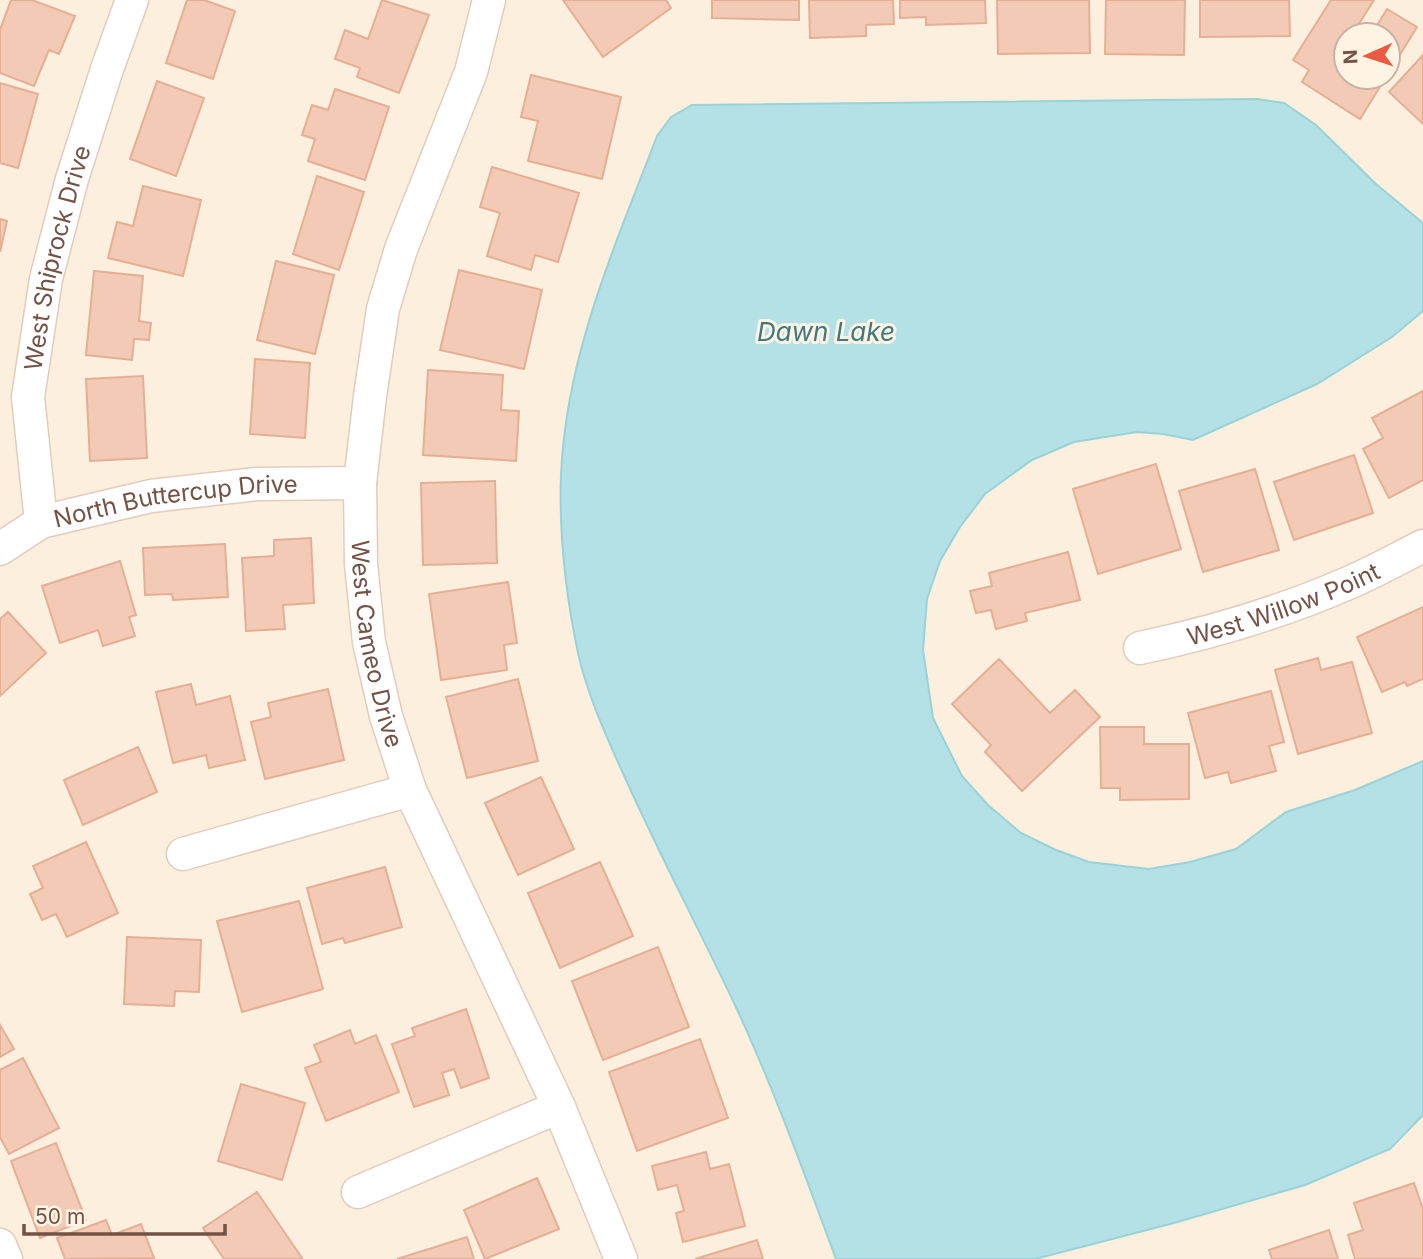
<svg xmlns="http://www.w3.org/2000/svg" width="1423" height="1259" viewBox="0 0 1423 1259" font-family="Inter,sans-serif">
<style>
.water{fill:#b3e1e5;stroke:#99d2d7;stroke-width:2}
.building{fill:#f2cab5;stroke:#e5af96;stroke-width:2}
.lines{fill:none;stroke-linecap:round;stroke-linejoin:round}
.minor-casing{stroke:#e2ccbd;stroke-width:35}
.minor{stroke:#fff;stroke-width:32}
.labels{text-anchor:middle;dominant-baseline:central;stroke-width:6;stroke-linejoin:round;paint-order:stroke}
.street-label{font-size:24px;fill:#725346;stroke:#fff3e4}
.water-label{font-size:26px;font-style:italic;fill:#3d797f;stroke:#fff3e4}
</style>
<rect width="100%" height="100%" fill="#fcefde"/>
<path class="water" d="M1257,99L1284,103L1316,125L1376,184L1423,223V311L1392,337L1317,384L1193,440L1163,434L1137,432L1074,442L1032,460L985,494L960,527L940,561L927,599L923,650L933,718L962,776L988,805L1021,833L1056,850L1089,862L1149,869L1190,862L1236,849L1286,812L1355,790L1423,761V1115L1390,1149L1305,1185L1174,1223L1035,1259H836C804,1173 773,1086 734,1003C697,925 657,850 622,771C605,734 587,693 578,653C566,596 559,533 561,475C566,355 615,246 657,136L671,117L692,105Z"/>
<path class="building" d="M11,0H32L75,16L59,54L49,50L34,86L0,73V30Z
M187,0H204L235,11L213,79L166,63Z
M382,0L429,15L399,93L357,77L360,68L335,59L345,30L368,39Z
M563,0H666L671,8L603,57Z
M712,0H799V20L712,18Z
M809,0H893L894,24L866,25V36L810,38Z
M900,0H985L986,23L926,25V17L900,18Z
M997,0H1089L1090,53L998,54Z
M1106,0H1185L1184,55L1105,54Z
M1200,0H1289L1290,36L1200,37Z
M1331,0H1374L1357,27L1371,35H1346V77H1386L1360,119L1302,82L1309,70L1293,60Z
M1387,9L1417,27L1388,74V35H1371Z
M1423,55V124L1389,92Z
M531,75L621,97L602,179L528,161L538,121L521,117Z
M157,81L204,98L176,176L130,159Z
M0,83L38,94L18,168L0,163Z
M335,89L389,107L365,180L308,161L315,139L302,135L312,105L328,110Z
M492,167L579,193L558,262L535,255L531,270L487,256L500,213L480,207Z
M317,176L364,192L339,270L293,254Z
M143,186L201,200L183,276L108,258L117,222L133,226Z
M0,219L7,221L0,252Z
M276,261L334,275L315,354L257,340Z
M459,270L542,290L524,369L440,350Z
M94,271L143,276L139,321L151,323L149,340L134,339L132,360L86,355Z
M255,359L310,363L305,438L250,434Z
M428,370L503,375L501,410L519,411L516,461L423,455Z
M143,376L147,458L90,461L86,379Z
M1423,391V480L1389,498L1363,449L1383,438L1372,418Z
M1354,455L1373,513L1294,540L1274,482Z
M1156,464L1181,549L1098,574L1073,489Z
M1255,469L1279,550L1203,572L1179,491Z
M495,481L497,563L423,565L421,483Z
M311,538L314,603L283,605L285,629L246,631L242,558L274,556V540Z
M225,544L228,597L173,600L172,594L145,595L143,548Z
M1068,552L1080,600L1025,613L1027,621L996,629L991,610L976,613L970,591L992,586L989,573Z
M120,561L136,615L129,617L135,636L103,646L98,630L60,643L42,586Z
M508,582L517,643L504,645L507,670L441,680L429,594Z
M1423,607V679L1407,686L1405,682L1382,692L1357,637Z
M8,612L46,653L0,696V619Z
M1318,658L1321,670L1352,662L1372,733L1298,754L1275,670Z
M999,659L1050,713L1075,690L1100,717L1022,791L985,752L991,745L952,704Z
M518,679L538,761L467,778L446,697Z
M191,684L196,705L230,696L245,760L209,768L206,755L173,763L156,692Z
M328,689L344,760L265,779L251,722L271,717L268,703Z
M1271,691L1284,742L1269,746L1276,771L1231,783L1228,772L1205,778L1188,713Z
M1100,727H1144V744H1189V799L1120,800V788H1101Z
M138,747L157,792L83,825L64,780Z
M541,777L574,849L518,875L485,803Z
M86,842L118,913L67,937L56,914L42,920L30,894L43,888L33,866Z
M600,862L633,936L560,968L528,893Z
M385,867L402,927L345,943L343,938L322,944L307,888Z
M299,901L323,989L242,1012L217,921Z
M127,937L201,940L199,992L175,991L174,1006L124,1004Z
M658,947L689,1027L603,1060L572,981Z
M466,1009L489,1078L461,1088L454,1069L442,1073L449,1095L414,1107L392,1044L415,1036L412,1028Z
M0,1025L14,1049L0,1057Z
M350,1030L355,1044L376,1035L399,1092L326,1121L305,1068L321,1062L314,1045Z
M700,1039L728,1118L637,1151L609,1072Z
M23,1058L59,1128L9,1154L0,1137V1070Z
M241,1084L305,1103L282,1180L218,1161Z
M56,1143L86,1220L40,1238L11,1161Z
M706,1152L710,1169L729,1164L745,1226L683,1242L676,1213L684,1211L677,1185L658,1190L652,1166Z
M537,1178L559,1229L485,1259L464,1210Z
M1414,1183L1423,1209V1259H1355L1348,1235L1363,1230L1354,1203Z
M257,1192L302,1258L300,1259H224L203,1228Z
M106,1220L112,1235L141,1224L154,1258L65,1259L57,1238Z
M1329,1230L1338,1259H1272L1269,1250Z
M467,1237L474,1259H397Z
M757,1240L763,1259H695Z"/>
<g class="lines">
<g class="minor-casing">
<g id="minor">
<path id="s1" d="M489,0L471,72L401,249L383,309L370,396L360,483L361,564L369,642L386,716L410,790L559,1107L621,1259"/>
<path id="s2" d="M41,522L28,397L46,279L72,179L107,69L132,0"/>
<path id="s3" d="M0,549L41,522L151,496L257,484L360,483"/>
<path id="s4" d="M1140,648C1211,633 1279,613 1346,584C1372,573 1397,559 1423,546"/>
<path d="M183,854L410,790"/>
<path d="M358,1192L559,1107"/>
<path d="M0,1245L6,1259"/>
</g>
</g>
<use href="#minor" class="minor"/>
</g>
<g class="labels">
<g class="street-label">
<text stroke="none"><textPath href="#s2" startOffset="268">West Shiprock Drive</textPath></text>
<text stroke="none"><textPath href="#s3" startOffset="186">North Buttercup Drive</textPath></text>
<text stroke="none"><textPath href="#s4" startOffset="150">West Willow Point</textPath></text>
<text stroke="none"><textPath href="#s1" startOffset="665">West Cameo Drive</textPath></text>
</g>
<g class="water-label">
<text x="826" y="331">Dawn Lake</text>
</g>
</g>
<g transform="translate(1367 56) rotate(267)"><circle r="33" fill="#fff3e4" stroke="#c7b3a5" stroke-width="2"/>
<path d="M0-5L12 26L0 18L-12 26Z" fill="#ea5b40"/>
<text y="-10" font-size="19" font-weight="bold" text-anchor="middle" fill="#725346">N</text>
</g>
<path d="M24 1224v10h201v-10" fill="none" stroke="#725346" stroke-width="3.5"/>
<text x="35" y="1224" font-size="21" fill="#725346" stroke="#fff3e4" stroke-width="5" paint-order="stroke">50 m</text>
</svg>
